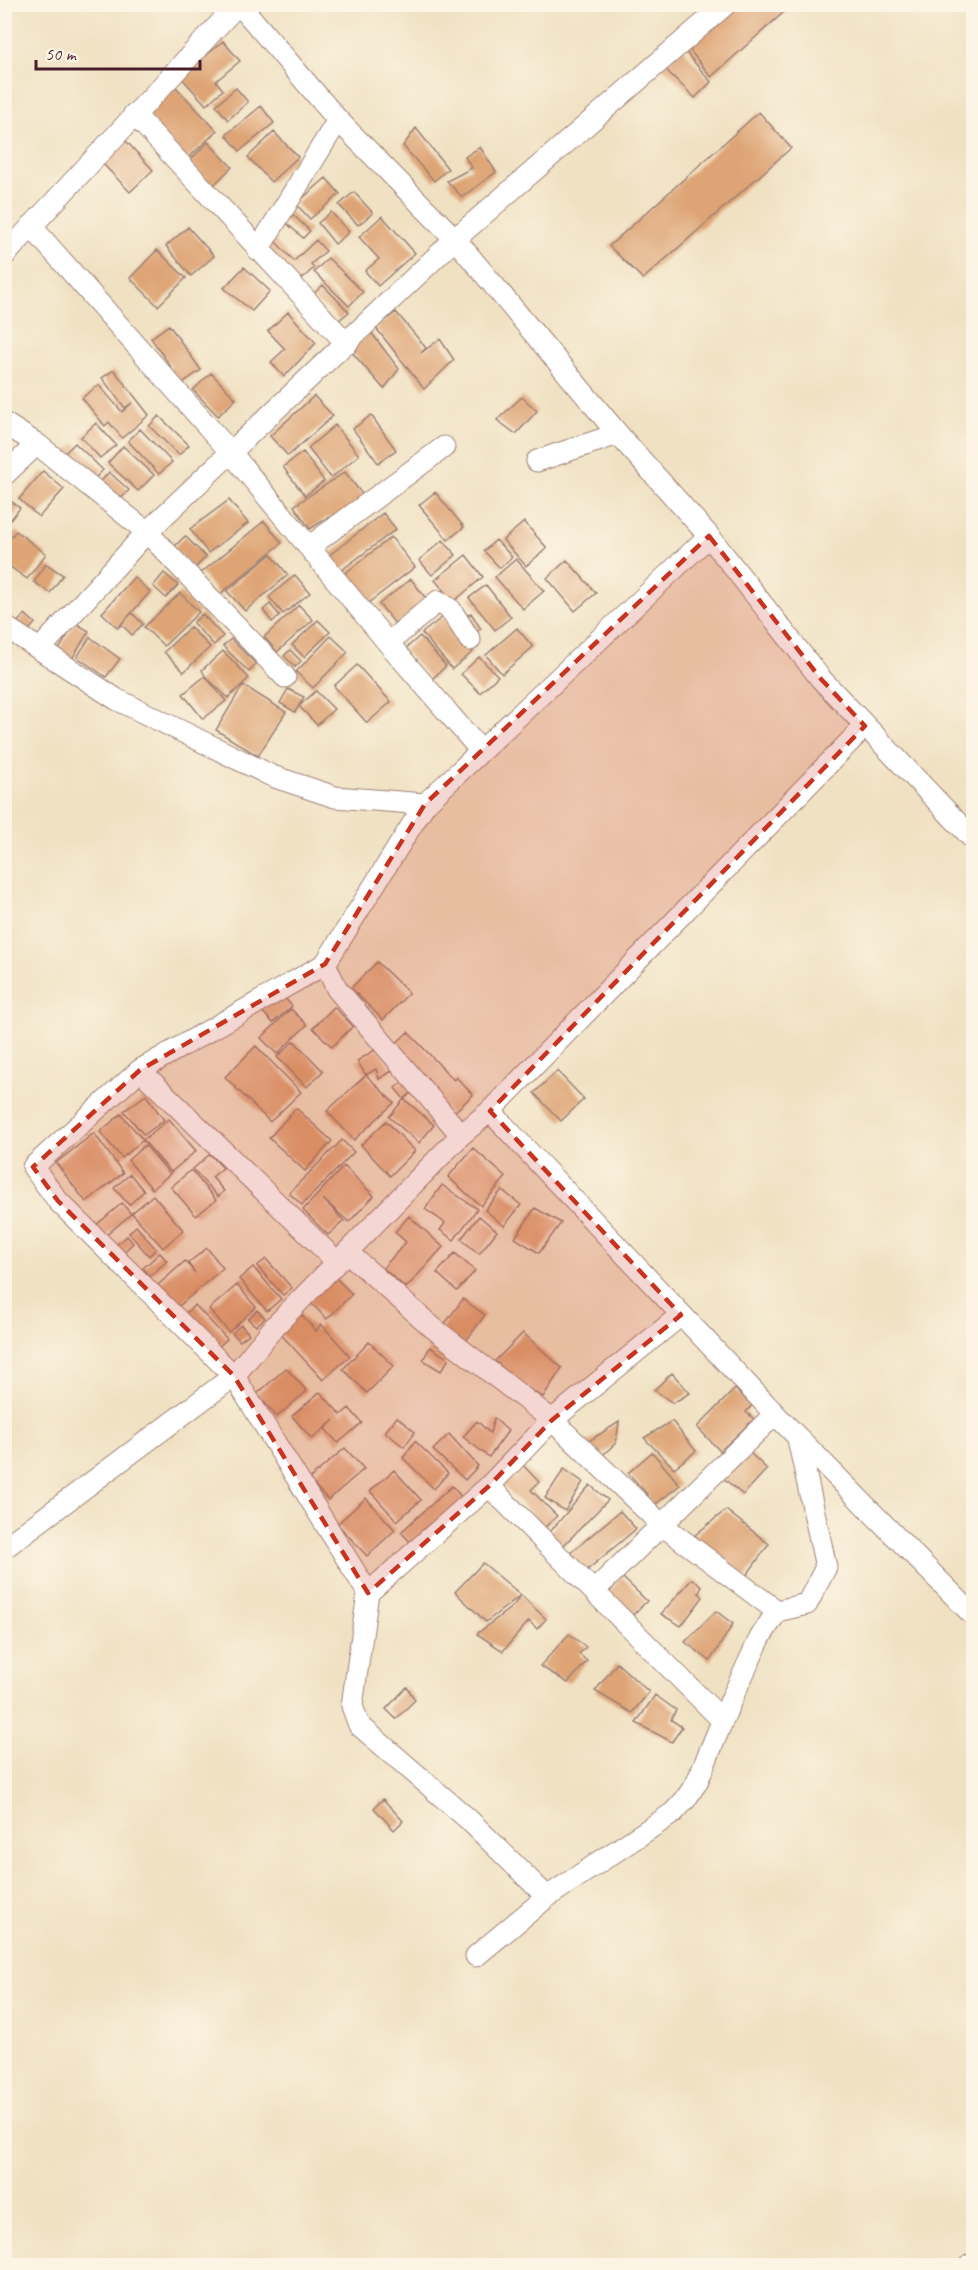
<svg xmlns="http://www.w3.org/2000/svg" width="978" height="2270" viewBox="0 0 978 2270" font-family="Caveat,sans-serif">
<style>
.building{fill:#dea475}
.lines{fill:none;stroke-linecap:round;stroke-linejoin:round}
.minor-casing{stroke:#9d8076;stroke-width:23}
.minor{stroke:#fff;stroke-width:21}
.marked{fill:#c8321e;fill-opacity:0.2;stroke:#c8321e;stroke-width:4.5;stroke-dasharray:12 8;stroke-linejoin:round}
</style>
<rect width="100%" height="100%" fill="#fcf5e5"/>
<filter id="ink" filterUnits="userSpaceOnUse"><feTurbulence type="fractalNoise" baseFrequency=".0167" numOctaves="2"/><feDisplacementMap in="SourceGraphic" scale="12" xChannelSelector="R" yChannelSelector="G"/><feConvolveMatrix kernelMatrix="1 2 1 2 8 2 1 2 1" color-interpolation-filters="sRGB"/></filter>
<filter id="wash" filterUnits="userSpaceOnUse"><feTurbulence type="fractalNoise" baseFrequency=".008" numOctaves="4" result="noise"/><feDisplacementMap in="SourceGraphic" scale="24" xChannelSelector="R" yChannelSelector="G"/><feGaussianBlur stdDeviation="1.35" result="paint"/><feColorMatrix in="noise" values="0 0 0 0 0 0 0 0 0 0 0 0 0 0 0 0 0 1.4 0 .05"/><feComposite in="paint" operator="in"/></filter>
<g filter="url(#wash)">
<rect width="100%" height="100%" fill="#f0e1c2"/>
<g id="blocks">
<path class="building" d="M733,4H793L711,77L685,44Z
M223,41L240,61L216,81L223,90L206,105L181,77Z
M683,49L711,82L695,98L662,66Z
M174,85L217,131L185,161L142,115Z
M236,88L248,102L228,120L216,105Z
M261,106L274,123L240,151L226,135Z
M759,112L791,148L643,279L609,246Z
M416,128L448,169L434,181L403,146Z
M274,132L298,157L271,182L248,157Z
M126,141L153,170L130,192L103,164Z
M208,142L232,167L212,187L188,162Z
M480,147L496,172L462,197L447,181L472,168L465,157Z
M326,178L340,194L310,219L296,204Z
M354,192L373,213L358,225L339,205Z
M289,211L310,231L303,238L282,219Z
M331,212L349,232L335,244L318,223Z
M382,216L415,253L378,286L365,271L379,259L359,237Z
M188,227L214,256L191,276L166,246Z
M273,239L294,261L316,240L326,251L311,264L314,268L296,284L262,248Z
M157,250L186,278L158,306L130,278Z
M328,258L363,292L349,306L314,272Z
M244,267L270,291L252,311L224,288Z
M323,285L349,312L339,320L329,309L308,299Z
M288,312L316,343L284,377L271,362L285,349L268,331Z
M396,312L426,348L421,353L440,339L454,360L424,389L376,328Z
M169,325L201,370L175,388L165,372L171,367L151,338Z
M370,331L399,369L384,389L350,350Z
M114,370L149,415L122,438L109,422L105,426L82,398L99,385L122,412L133,402L125,408L102,378Z
M211,373L236,399L218,416L193,390Z
M314,396L333,416L288,456L270,436Z
M522,397L537,411L516,434L497,420Z
M371,415L396,450L378,463L353,429Z
M159,416L189,445L179,455L149,426Z
M96,423L116,445L100,458L81,437Z
M335,425L359,455L331,478L308,448Z
M140,429L172,462L159,474L128,441Z
M75,443L103,470L89,484L61,457Z
M123,446L154,475L138,491L108,463Z
M303,452L324,481L305,496L283,467Z
M43,471L64,489L39,517L19,499Z
M109,472L129,490L116,504L97,486Z
M345,472L365,498L333,521L329,517L310,529L294,506Z
M435,492L464,527L448,540L419,505Z
M4,496L20,508L4,528Z
M229,500L248,523L208,553L190,529Z
M383,513L396,529L339,572L327,557Z
M264,521L282,543L219,595L201,573Z
M524,522L547,548L526,566L503,540Z
M16,531L46,554L27,579L4,562V545Z
M185,536L206,557L194,569L173,548Z
M391,537L415,567L367,604L343,575Z
M443,540L456,555L432,575L419,560Z
M496,540L512,557L500,568L484,551Z
M271,554L288,575L245,611L227,591Z
M466,555L483,577L453,602L435,580Z
M516,559L544,591L523,609L495,577Z
M567,560L596,593L575,611L547,578Z
M46,564L63,575L50,593L34,582Z
M164,573L178,585L166,598L153,586Z
M295,575L310,593L283,614L269,597Z
M134,577L150,592L118,628L102,613Z
M411,579L428,601L397,626L379,604Z
M486,585L511,617L495,630L469,598Z
M180,593L199,612L164,646L144,627Z
M270,604L280,616L272,622L263,610Z
M299,605L313,620L277,652L264,637Z
M132,613L143,624L132,635L121,624Z
M471,613L481,629L472,634L462,618Z
M25,614L35,623L24,636L13,627Z
M202,614L223,636L214,645L193,623Z
M444,616L473,652L452,669L422,633Z
M318,620L330,632L304,657L292,645Z
M75,623L89,631L72,659L58,651Z
M190,627L210,647L184,672L164,652Z
M517,628L533,647L502,674L486,655Z
M331,636L348,652L313,688L296,672Z
M420,636L446,666L431,680L404,650Z
M90,637L120,659L106,677L77,657Z
M231,639L256,664L249,672L223,646Z
M290,650L301,661L295,667L284,656Z
M223,651L249,678L228,698L205,676L226,701L203,719L183,694L205,676L202,670Z
M479,657L498,676L480,693L461,674Z
M357,665L391,702L367,723L334,686Z
M243,685L286,712L258,756L216,730Z
M288,689L304,697L295,712L280,703Z
M316,691L334,709L317,725L299,706Z
M377,962L409,993L383,1020L351,988Z
M280,993L292,1006L273,1023L261,1010Z
M334,1007L353,1026L332,1047L313,1028Z
M291,1009L307,1025L277,1054L261,1038Z
M408,1032L454,1080L456,1077L473,1095L451,1115L390,1049Z
M294,1041L323,1071L307,1087L277,1057Z
M256,1046L301,1092L270,1122L225,1077Z
M378,1048L392,1071L379,1079L376,1069L366,1075L394,1103L354,1140L327,1111L366,1075L357,1061Z
M557,1071L584,1099L561,1121L534,1093Z
M407,1078L416,1089L404,1099L434,1125L419,1143L389,1117L404,1099L395,1088Z
M146,1095L164,1120L144,1135L124,1111Z
M296,1108L332,1141L305,1171L269,1138Z
M121,1114L143,1140L122,1158L100,1132Z
M169,1119L196,1151L171,1172L143,1140Z
M386,1121L415,1151L390,1176L361,1145Z
M94,1133L123,1173L86,1202L56,1163Z
M342,1140L354,1152L302,1205L289,1193Z
M145,1145L170,1174L152,1189L128,1160Z
M473,1148L506,1177L481,1206L448,1177Z
M210,1154L223,1168L212,1177L224,1191L218,1197L193,1169Z
M344,1166L374,1196L349,1222L323,1199L344,1221L328,1235L303,1210Z
M191,1170L216,1200L196,1216L171,1187Z
M130,1174L144,1191L129,1205L114,1188Z
M442,1185L477,1209L454,1240L440,1230L445,1223L425,1209Z
M502,1190L521,1205L504,1226L485,1210Z
M153,1195L183,1230L163,1248L132,1213Z
M122,1203L131,1214L103,1238L94,1227Z
M535,1208L561,1223L539,1253L515,1238Z
M409,1216L443,1247L406,1288L383,1268L406,1242L395,1232Z
M479,1216L497,1231L479,1254L461,1239Z
M136,1226L156,1249L149,1256L129,1233Z
M127,1236L133,1243L121,1255L114,1247Z
M207,1248L223,1268L178,1307L158,1285L185,1261L195,1273L188,1263Z
M160,1253L167,1261L150,1276L143,1268Z
M455,1253L475,1271L457,1291L437,1273Z
M266,1259L292,1288L283,1295L257,1266Z
M253,1267L281,1299L267,1311L239,1279Z
M334,1276L352,1294L327,1319L309,1301Z
M237,1285L256,1307L229,1332L209,1309Z
M463,1299L485,1315L463,1345L441,1329Z
M195,1305L227,1339L214,1351L182,1316Z
M296,1309L316,1331L321,1324L350,1356L323,1380L275,1328Z
M257,1310L265,1318L256,1326L248,1319Z
M241,1325L249,1334L240,1341L232,1333Z
M523,1333L562,1368L543,1397L519,1383L495,1361Z
M369,1342L394,1366L367,1393L343,1369Z
M430,1347L449,1359L441,1371L423,1360Z
M286,1368L307,1391L277,1417L257,1394Z
M672,1373L690,1393L673,1403L654,1390Z
M735,1389L752,1405L746,1412L754,1419L720,1451L697,1427Z
M320,1392L341,1415L349,1408L362,1423L338,1443L325,1429L334,1420L312,1439L292,1416Z
M397,1417L415,1432L404,1447L385,1432Z
M494,1418L508,1431L489,1457L463,1437L477,1421L490,1433Z
M672,1421L696,1451L674,1468L644,1438Z
M619,1422L616,1443L596,1461L584,1444Z
M449,1434L478,1466L465,1480L433,1450Z
M415,1441L448,1473L434,1489L403,1458Z
M345,1448L364,1469L328,1500L309,1479Z
M652,1452L680,1485L652,1507L647,1494L628,1473Z
M749,1452L767,1469L743,1495L721,1476Z
M522,1464L539,1482L531,1490L557,1516L544,1528L502,1484Z
M564,1469L583,1482L565,1511L545,1498Z
M394,1470L421,1500L397,1521L370,1491Z
M590,1485L608,1500L558,1551L544,1539Z
M452,1486L466,1502L415,1547L401,1532Z
M366,1498L395,1530L367,1556L337,1524Z
M726,1510L769,1544L744,1579L719,1560L695,1535Z
M620,1511L636,1529L580,1576L563,1559Z
M483,1563L521,1595L486,1622L455,1592Z
M621,1576L647,1601L630,1618L607,1596Z
M692,1579L702,1586L699,1593L703,1597L681,1626L661,1614Z
M521,1595L546,1619L537,1629L529,1621L503,1651L477,1634L514,1605Z
M716,1611L733,1624L710,1661L685,1642Z
M569,1634L586,1647L579,1654L587,1661L568,1683L540,1666Z
M617,1663L649,1692L632,1713L595,1691Z
M407,1687L415,1700L396,1719L386,1709Z
M655,1695L676,1710L671,1720L682,1727L672,1742L636,1723Z
M383,1799L403,1821L394,1830L374,1808Z"/>
</g>
</g>
<g filter="url(#ink)">
<use href="#blocks" fill-opacity="0" stroke="#9d8076" stroke-width="1.5"/>
<g class="lines">
<g class="minor-casing">
<path id="minor" d="M239,4L338,120L455,239L618,434L709,536L821,679L974,840
M134,114L347,344
M31,226L232,454L388,643L481,751
M258,250L338,120
M4,256L238,4
M4,423L37,444L147,532L285,677
M537,461L618,434
M4,475L37,444
M309,547L444,447
M4,626L116,699L272,776L335,797L425,804
M388,643L438,601L451,610L470,640
M40,649L147,532L455,239L726,4
M325,964L140,1070L33,1167L58,1201L234,1376L368,1593L352,1706L359,1725L468,1819L547,1897
M140,1070L337,1262
M490,1111L775,1414L974,1616
M461,1135L337,989L325,964L425,804L709,536
M347,1252L432,1327L552,1420L662,1525L777,1611
M489,1486L722,1720
M4,1548L234,1376L274,1327L461,1135L490,1111L865,726
M594,1591L775,1414
M368,1593L489,1486L552,1420L681,1315
M476,1956L547,1897L673,1813L685,1800L697,1782L731,1700L760,1638L777,1611L807,1604L826,1567L798,1439
M970,2266L974,2263"/>
</g>
<use href="#minor" class="minor"/>
</g>
</g>
<path class="marked" d="M709,536L821,679L865,726L490,1111L681,1315L552,1420L489,1486L368,1593L234,1376L58,1201L33,1167L140,1070L325,964L425,804Z"/>
<rect width="978" height="2270" fill="none" stroke="#fcf5e5" stroke-width="24"/>
<path d="M36 60v9h164v-9" fill="none" stroke="#4a1f2b" stroke-width="3"/>
<text x="45" y="60" font-size="18" fill="#4a1f2b" stroke="#fcf5e5" stroke-width="4.5" paint-order="stroke">50 m</text>
</svg>
